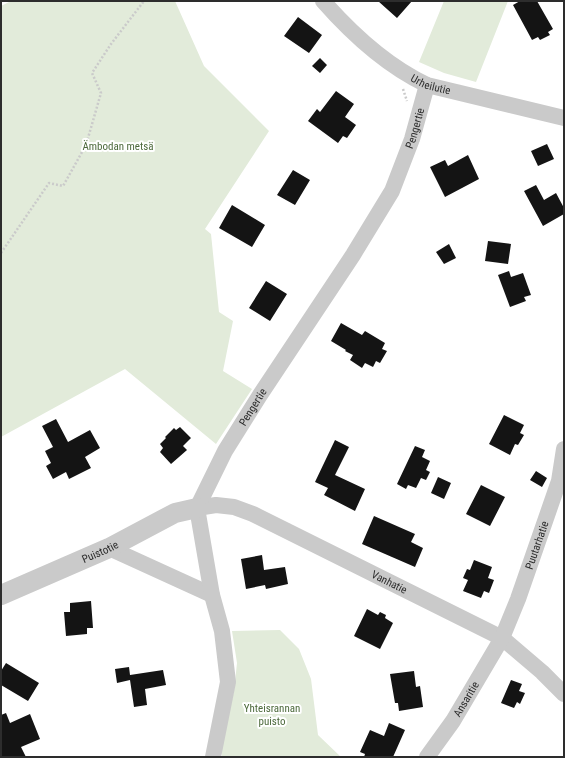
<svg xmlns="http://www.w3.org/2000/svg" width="565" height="758" viewBox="0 0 565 758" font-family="'Roboto Condensed',sans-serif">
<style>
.green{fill:#e2ebda}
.building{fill:#141414}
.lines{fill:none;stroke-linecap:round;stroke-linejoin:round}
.path{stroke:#cacaca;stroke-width:2.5;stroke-dasharray:2 2;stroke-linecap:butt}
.minor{stroke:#cacaca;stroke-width:16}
.tertiary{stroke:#cacaca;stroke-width:20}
.labels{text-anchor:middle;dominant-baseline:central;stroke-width:4;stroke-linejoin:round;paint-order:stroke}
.street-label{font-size:11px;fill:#2d2d2d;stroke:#fff}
.park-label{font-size:11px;fill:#4c693b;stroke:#fff}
</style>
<rect width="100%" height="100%" fill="#fff"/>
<path class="green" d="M11,1H175L204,66L269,131L205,229L211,234L219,312L233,321L223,371L252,389L216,444L125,369L1,437V6Z
M444,1H508L476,82L444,73L419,62Z
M280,630L299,649L311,679L318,735L341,757H222V742L234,691L237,663L232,631Z"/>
<path class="building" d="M378,1H412L397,18Z
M520,1H537L553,29L548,32L550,35L540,40L538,37L532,40L513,5Z
M298,17L322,35L309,53L284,36Z
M320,58L327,65L320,73L312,66Z
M336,91L354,104L345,117L356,125L347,138L343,136L338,143L308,121L317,109L320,112Z
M547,144L554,159L538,166L531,151Z
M468,155L479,179L445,197L430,167L445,160L448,166Z
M293,170L310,180L295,205L277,195Z
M536,185L544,200L556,193L564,208V214L543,226L524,191Z
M232,205L265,225L252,247L219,228Z
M488,241L511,244L508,264L485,261Z
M449,244L456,258L444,264L436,252Z
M509,271L511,277L523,273L531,295L524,297L526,301L510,307L498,275Z
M266,281L287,294L270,321L249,308Z
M341,323L362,335L365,331L385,343L382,349L387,351L380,363L376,361L373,367L365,363L362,368L350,360L353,355L345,351L346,350L331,341Z
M504,415L524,425L520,433L524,435L518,445L515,444L510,455L489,444Z
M56,419L68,442L90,430L100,448L85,457L91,468L69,479L66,472L53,479L46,466L51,463L45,451L53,447L42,426Z
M180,427L191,438L183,446L187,450L171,464L160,452L163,448L160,444L166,438L165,437L174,428L176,430Z
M335,440L349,447L335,475L365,489L355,511L324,495L328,488L315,482Z
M415,446L425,450L422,457L430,461L426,470L430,472L426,480L421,478L416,488L408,485L406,489L397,484Z
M536,471L547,478L542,487L530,480Z
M438,477L451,483L444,499L431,493Z
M481,485L505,497L490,526L466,514Z
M374,516L415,534L411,542L423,548L415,567L362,544Z
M262,555L264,570L285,567L288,584L266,589L265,585L246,589L241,559Z
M474,560L492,567L488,578L494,580L489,593L484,591L481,598L463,591L468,580L463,578L467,569L470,570Z
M91,601L93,628H87V634L66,636L64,612H70V603Z
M367,609L378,615L380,612L386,615L385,618L393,623L380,649L354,636Z
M6,663L39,683L28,701L1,685V671Z
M129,667L130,675L163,670L166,685L145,689L147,705L134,707L130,680L117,683L115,669Z
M414,671L416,687L420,686L423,707L399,711L398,703H395L390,674Z
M511,680L522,684L519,691L525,693L520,704L517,702L514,708L501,703Z
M6,713L10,723L30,714L40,739L21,747L26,757H1V715Z
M389,723L405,730L393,757H364L365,754L360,752L370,730L384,736Z"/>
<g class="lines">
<path class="path" d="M403,89L407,101
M1,253L49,183L63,186L86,145L101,93L92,73L111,44L144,1"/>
<g class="minor">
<path id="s1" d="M323,1C352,34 387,66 427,85L564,118"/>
<path id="s2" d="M197,508L216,505L234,507L253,514L502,638L542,672L564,694"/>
<path d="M109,548L212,595"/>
<path id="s3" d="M213,757L228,682L222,631L212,595L197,508L225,451L260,395L353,255L392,191L412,139L427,85"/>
<path id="s4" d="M427,757L453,721L502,638L518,599L559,481L564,449"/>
</g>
<path class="tertiary" id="s5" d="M1,595L109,548L175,513L197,508"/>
</g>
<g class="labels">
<g class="street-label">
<text stroke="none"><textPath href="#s1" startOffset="138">Urheilutie</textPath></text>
<text stroke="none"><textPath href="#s3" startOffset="693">Pengertie</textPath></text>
<text stroke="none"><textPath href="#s3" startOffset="369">Pengertie</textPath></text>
<text stroke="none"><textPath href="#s4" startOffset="240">Puutarhatie</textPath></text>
<text stroke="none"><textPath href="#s5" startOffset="108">Puistotie</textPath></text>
<text stroke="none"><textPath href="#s2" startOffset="210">Vanhatie</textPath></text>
<text stroke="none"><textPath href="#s4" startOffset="70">Ansaritie</textPath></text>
</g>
<g class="park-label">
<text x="118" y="146">Ämbodan metsä</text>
<text x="272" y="708">Yhteisrannan<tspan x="272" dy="13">puisto</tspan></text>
</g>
</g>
<rect width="565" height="758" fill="none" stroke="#2d2d2d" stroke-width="4"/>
</svg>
